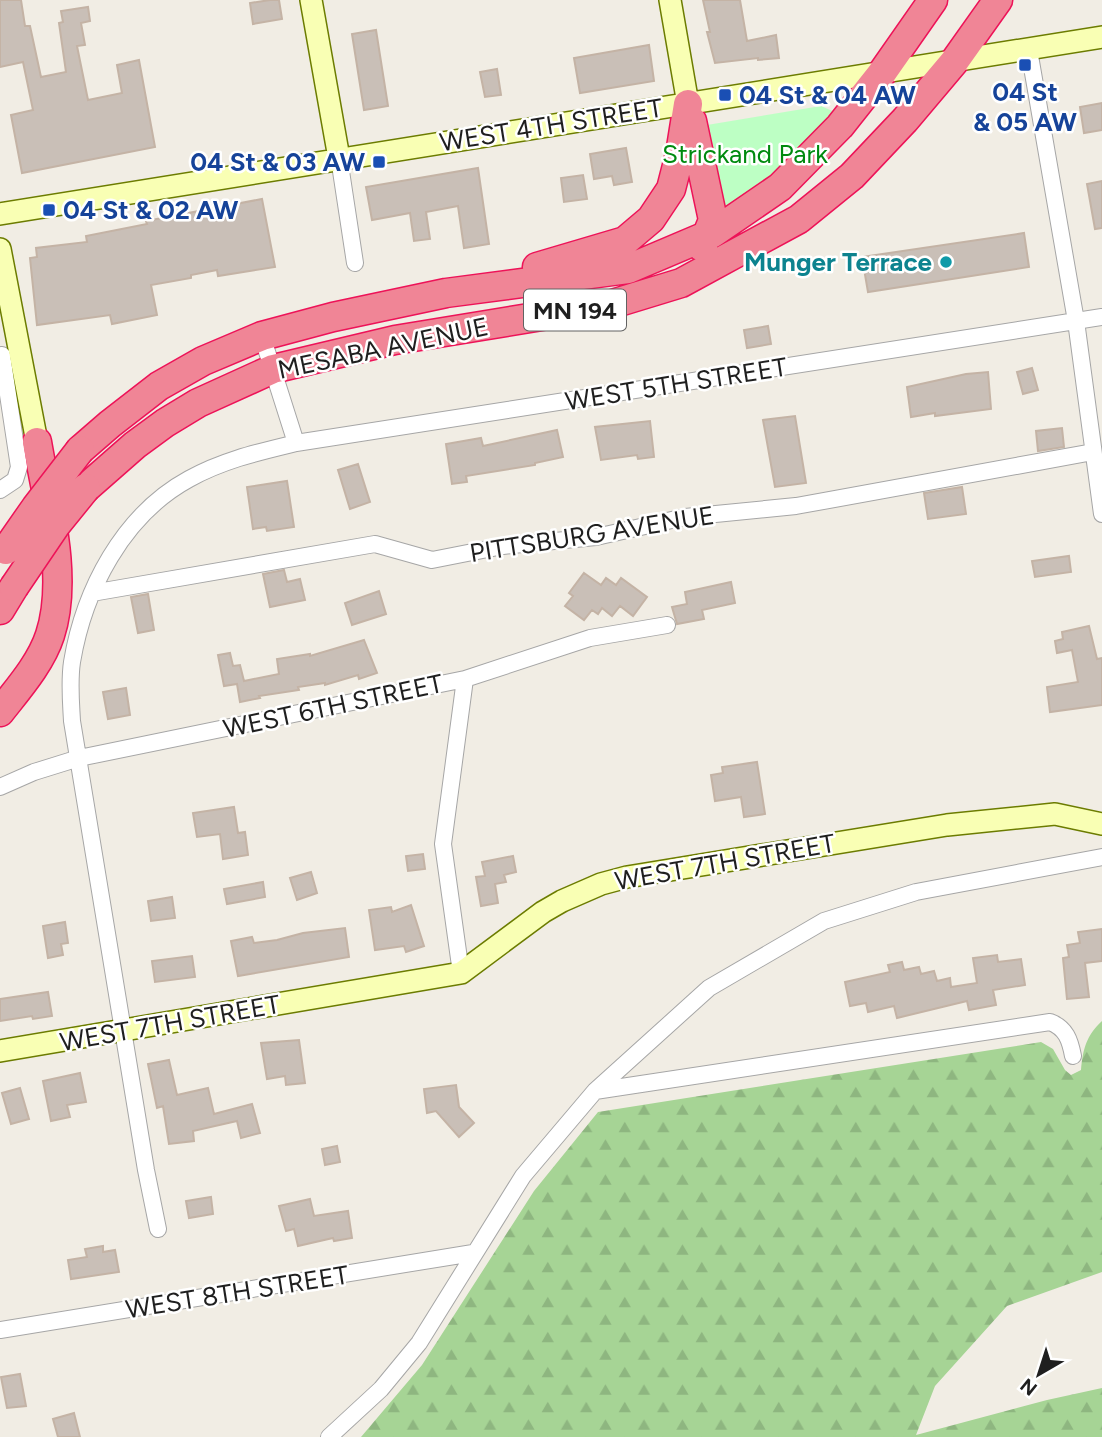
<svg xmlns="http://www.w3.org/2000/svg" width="1102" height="1437" viewBox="0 0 1102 1437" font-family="Figtree,sans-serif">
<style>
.forest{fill:url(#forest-firs)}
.park{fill:#bdffc4}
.building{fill:#c9bfb7;stroke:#c4b3a5;stroke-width:2}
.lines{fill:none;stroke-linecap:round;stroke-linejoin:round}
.street-casing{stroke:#a6a6a6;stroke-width:18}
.secondary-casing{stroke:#6c7c00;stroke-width:24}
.highway-casing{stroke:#ed1358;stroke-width:31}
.street{stroke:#fff;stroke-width:16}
.secondary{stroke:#f9ffb4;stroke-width:21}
.highway{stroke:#f08596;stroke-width:28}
.highway-bridge-casing{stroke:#ed1358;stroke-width:31;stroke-linecap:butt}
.highway-bridge{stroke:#f08596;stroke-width:28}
.transit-dot{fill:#1a4fb4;stroke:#fff;stroke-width:2.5}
.culture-dot{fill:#0f9aa8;stroke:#fff;stroke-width:2.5}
.labels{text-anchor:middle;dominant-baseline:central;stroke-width:5;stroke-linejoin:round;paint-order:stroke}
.shield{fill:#fff;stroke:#626262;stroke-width:2}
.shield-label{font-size:24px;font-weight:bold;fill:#1f1f1f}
.transit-label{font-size:26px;font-weight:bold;fill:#164399;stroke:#fff;text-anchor:start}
.street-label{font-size:26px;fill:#1f1f1f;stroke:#fff}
.park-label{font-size:26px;fill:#008a0f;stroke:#fff}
.culture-label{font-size:26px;font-weight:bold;fill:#0d838f;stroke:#fff;text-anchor:end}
</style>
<defs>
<pattern id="forest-firs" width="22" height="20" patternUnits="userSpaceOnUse" patternTransform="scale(1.75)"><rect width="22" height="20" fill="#a6d495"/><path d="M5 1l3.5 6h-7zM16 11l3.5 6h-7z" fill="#8eb680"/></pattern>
</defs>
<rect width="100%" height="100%" fill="#f1ede4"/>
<path class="forest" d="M1102,1021V1272L1007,1306L935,1386L916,1435L1047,1400L1102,1388V1437H361L422,1365L534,1191L598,1112L1041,1042L1053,1049L1065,1070L1071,1075L1081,1070C1083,1049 1086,1036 1102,1021Z"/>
<path class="park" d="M821,106L837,113L807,150L729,209L716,199L701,126Z"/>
<path class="building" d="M0,0H21L25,26H30L41,77L66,72L59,23L63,22L61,11L88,7L90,21L81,23L85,45L77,46L88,100L122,93L117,65L139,60L155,147L22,173L11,115L33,110L23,62L0,67Z
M270,0H279L282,19L253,24L250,3Z
M703,0H740L747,41L776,35L779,58L758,60V58L715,63L707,32H710Z
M376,30L388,106L364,110L352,34Z
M649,45L654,81L580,93L574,58Z
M497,69L501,95L485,97L480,72Z
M1102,103V130L1084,133L1080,107Z
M626,148L632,182L614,185L612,176L594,179L590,154Z
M478,168L489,244L464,248L458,206L426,212L430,239L414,241L410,213L372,220L366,187Z
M583,175L587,199L564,202L561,178Z
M1102,181V228L1095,229L1087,184Z
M262,199L275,267L218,276L217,270L191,275V278L151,285L157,315L112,324L110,315L37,325L30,258L37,257L36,248L87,242L86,236L147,224L146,221Z
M1024,233L1029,267L868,292L862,257Z
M768,326L771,344L747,348L744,330Z
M1032,368L1038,390L1023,394L1017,372Z
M988,372L991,409L935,416V413L911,417L907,387L966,374Z
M795,416L806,483L775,487L763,420Z
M650,421L654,457L638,459L637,455L601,460L595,427Z
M1062,428L1064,447L1038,451L1036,431Z
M557,430L563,457L535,463V465L466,476L467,482L452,484L446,444L481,438L483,446Z
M358,464L370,502L350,509L338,470Z
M287,481L294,527L267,531L266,527L253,529L247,487Z
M962,487L966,514L928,519L924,493Z
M1069,556L1071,572L1035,577L1032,561Z
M284,570L287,582L300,579L305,600L270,607L263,574Z
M584,573L601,585L606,578L616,585L621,578L647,597L633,616L620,606L612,616L602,608L598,614L592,610L584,620L565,606L573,596L569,593Z
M731,582L735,603L702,610L704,619L677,624L672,607L687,604L685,592Z
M379,591L386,614L352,625L345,603Z
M148,594L154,630L138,633L131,597Z
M1089,626L1097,659L1102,658V705L1050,712L1047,687L1078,682L1072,650L1057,653L1055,641L1063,639L1062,632Z
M364,640L377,673L359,679L358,675L325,685V683L298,687L299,690L259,696L260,698L240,702L237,684L224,686L218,655L230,653L233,666L240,665L244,681L279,674L277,659L310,654V656Z
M126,688L130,715L108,719L103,692Z
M757,762L765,814L744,817L741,797L715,801L711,775L723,773L722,767Z
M234,807L238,833L245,832L248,855L223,859L220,834L197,837L193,813Z
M423,854L425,869L408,871L406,856Z
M513,856L516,872L504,875L506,882L495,884L498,903L481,906L476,877L485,876L482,862Z
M311,872L317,893L297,900L290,878Z
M263,882L265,897L227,904L224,889Z
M172,897L175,918L151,921L148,901Z
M411,905L424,946L406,952L404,946L375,950L369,910L391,907L392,912Z
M65,922L68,943L61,944L63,955L48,958L43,926Z
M345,928L349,957L238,976L231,941L252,937L254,943L277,940L303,933Z
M1102,929V961L1085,963L1089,997L1067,999L1063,958L1069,957L1067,945L1080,943L1078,932Z
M997,955L998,962L1021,959L1025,985L993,990L996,1005L969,1010L967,1001L897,1018L894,1006L868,1012L866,1003L850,1006L845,982L890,972L888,965L902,962L904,970L919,967L921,974L934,971L937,981L950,978L951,987L977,983L973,958Z
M192,956L195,977L155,982L152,961Z
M48,992L52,1016L33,1019L32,1016L0,1021V999Z
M299,1040L305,1083L286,1085L285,1076L267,1079L261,1043Z
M169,1060L177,1095L208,1088L214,1114L252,1104L260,1133L241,1138L237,1121L193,1131L194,1141L169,1144L163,1106L157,1108L148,1064Z
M80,1073L86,1102L67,1105L70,1117L51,1121L43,1081Z
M456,1085L459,1107L474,1123L459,1137L436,1111L427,1113L424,1089Z
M20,1088L29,1119L11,1124L2,1093Z
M337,1146L340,1162L325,1165L322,1149Z
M211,1197L213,1214L189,1218L186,1201Z
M310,1199L314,1216L348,1211L352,1238L334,1241L333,1238L298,1246L294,1229L286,1231L279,1206Z
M103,1246V1252L115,1250L119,1272L71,1279L68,1260L87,1257L85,1249Z
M20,1374L26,1406L7,1408L1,1377Z
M74,1413L80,1437H58L53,1419Z"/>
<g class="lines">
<g class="street-casing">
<path id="street" d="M1029,50L1076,321L1102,514
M339,158L355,263
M262,336L296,443
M0,490L15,480L19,467L2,355
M92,593L375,544L432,560L503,546L596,537L685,517L796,506L1093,452
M0,787L34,772L79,758L465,679L590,638L667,625
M461,973L443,844L465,679
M595,1091L1050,1022C1066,1028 1070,1040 1073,1056
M158,1229L146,1170L72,721C71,702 69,682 72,662C84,590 123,515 189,479C223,460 259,452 296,443L1102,317
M0,1330L473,1253
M329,1437L381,1389L419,1343L523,1176L595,1091L709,988L824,921L916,892L1102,857"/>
</g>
<g class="secondary-casing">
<path id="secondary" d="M311,0L339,158
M670,0L688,104
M0,214L1102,37
M0,249L37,442
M0,1051L461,973L543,912L562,901L601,884L627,877L947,825L1055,814L1102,824"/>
</g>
<g class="highway-casing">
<path id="highway" d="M692,121L713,220L702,247
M537,267L625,241L651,219L671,189L680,154L688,104
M80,450L110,424L159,386L203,361L262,336L333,317L446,293L628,269L713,233L780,187L840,126L882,73L933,0
M86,488L135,445L165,423L198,403L273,369L395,340L609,305L681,283L799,219L852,176L905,120L954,62L998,0
M0,610L14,587
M0,712C18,689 41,663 50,635C69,577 47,501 37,442"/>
</g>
<use href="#street" class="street"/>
<use href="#secondary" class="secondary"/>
<use href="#highway" class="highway"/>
<g class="highway-bridge-casing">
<path id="highway-bridge" d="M6,550L36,507L80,450
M14,587L56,525L86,488"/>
</g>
<use href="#highway-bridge" class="highway-bridge"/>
</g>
<g class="transit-dot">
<rect x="1018" y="58" width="14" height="14" rx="3.5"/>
<rect x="718" y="88" width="14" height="14" rx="3.5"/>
<rect x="372" y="155" width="14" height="14" rx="3.5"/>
<rect x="42" y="203" width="14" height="14" rx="3.5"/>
</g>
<circle class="culture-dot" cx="946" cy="262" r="7"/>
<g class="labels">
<rect class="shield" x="524" y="289.5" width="102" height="41" rx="5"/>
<g class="shield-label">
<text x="575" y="310">MN 194</text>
</g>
<g class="transit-label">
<text x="1025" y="92" text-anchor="middle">04 St<tspan x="1025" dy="30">&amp; 05 AW</tspan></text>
<text x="739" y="95">04 St &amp; 04 AW</text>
<text x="365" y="162" text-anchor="end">04 St &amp; 03 AW</text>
<text x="63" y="210">04 St &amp; 02 AW</text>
</g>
<g class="street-label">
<text transform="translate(551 125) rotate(-9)">WEST 4TH STREET</text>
<text transform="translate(383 348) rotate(-12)">MESABA AVENUE</text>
<text transform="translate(676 384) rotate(-9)">WEST 5TH STREET</text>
<text transform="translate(592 534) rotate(-9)">PITTSBURG AVENUE</text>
<text transform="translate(333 706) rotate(-12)">WEST 6TH STREET</text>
<text transform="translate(725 862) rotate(-10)">WEST 7TH STREET</text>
<text transform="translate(170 1023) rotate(-10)">WEST 7TH STREET</text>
<text transform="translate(237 1292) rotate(-9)">WEST 8TH STREET</text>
</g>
<g class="park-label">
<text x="745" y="154">Strickand Park</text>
</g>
<g class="culture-label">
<text x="932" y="262">Munger Terrace</text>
</g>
</g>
<g transform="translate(1039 1374) rotate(219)" stroke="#ffffff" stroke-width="5" paint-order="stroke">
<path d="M0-5L12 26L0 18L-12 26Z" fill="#1f1f1f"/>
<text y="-10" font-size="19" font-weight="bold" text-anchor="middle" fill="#1f1f1f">N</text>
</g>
</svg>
